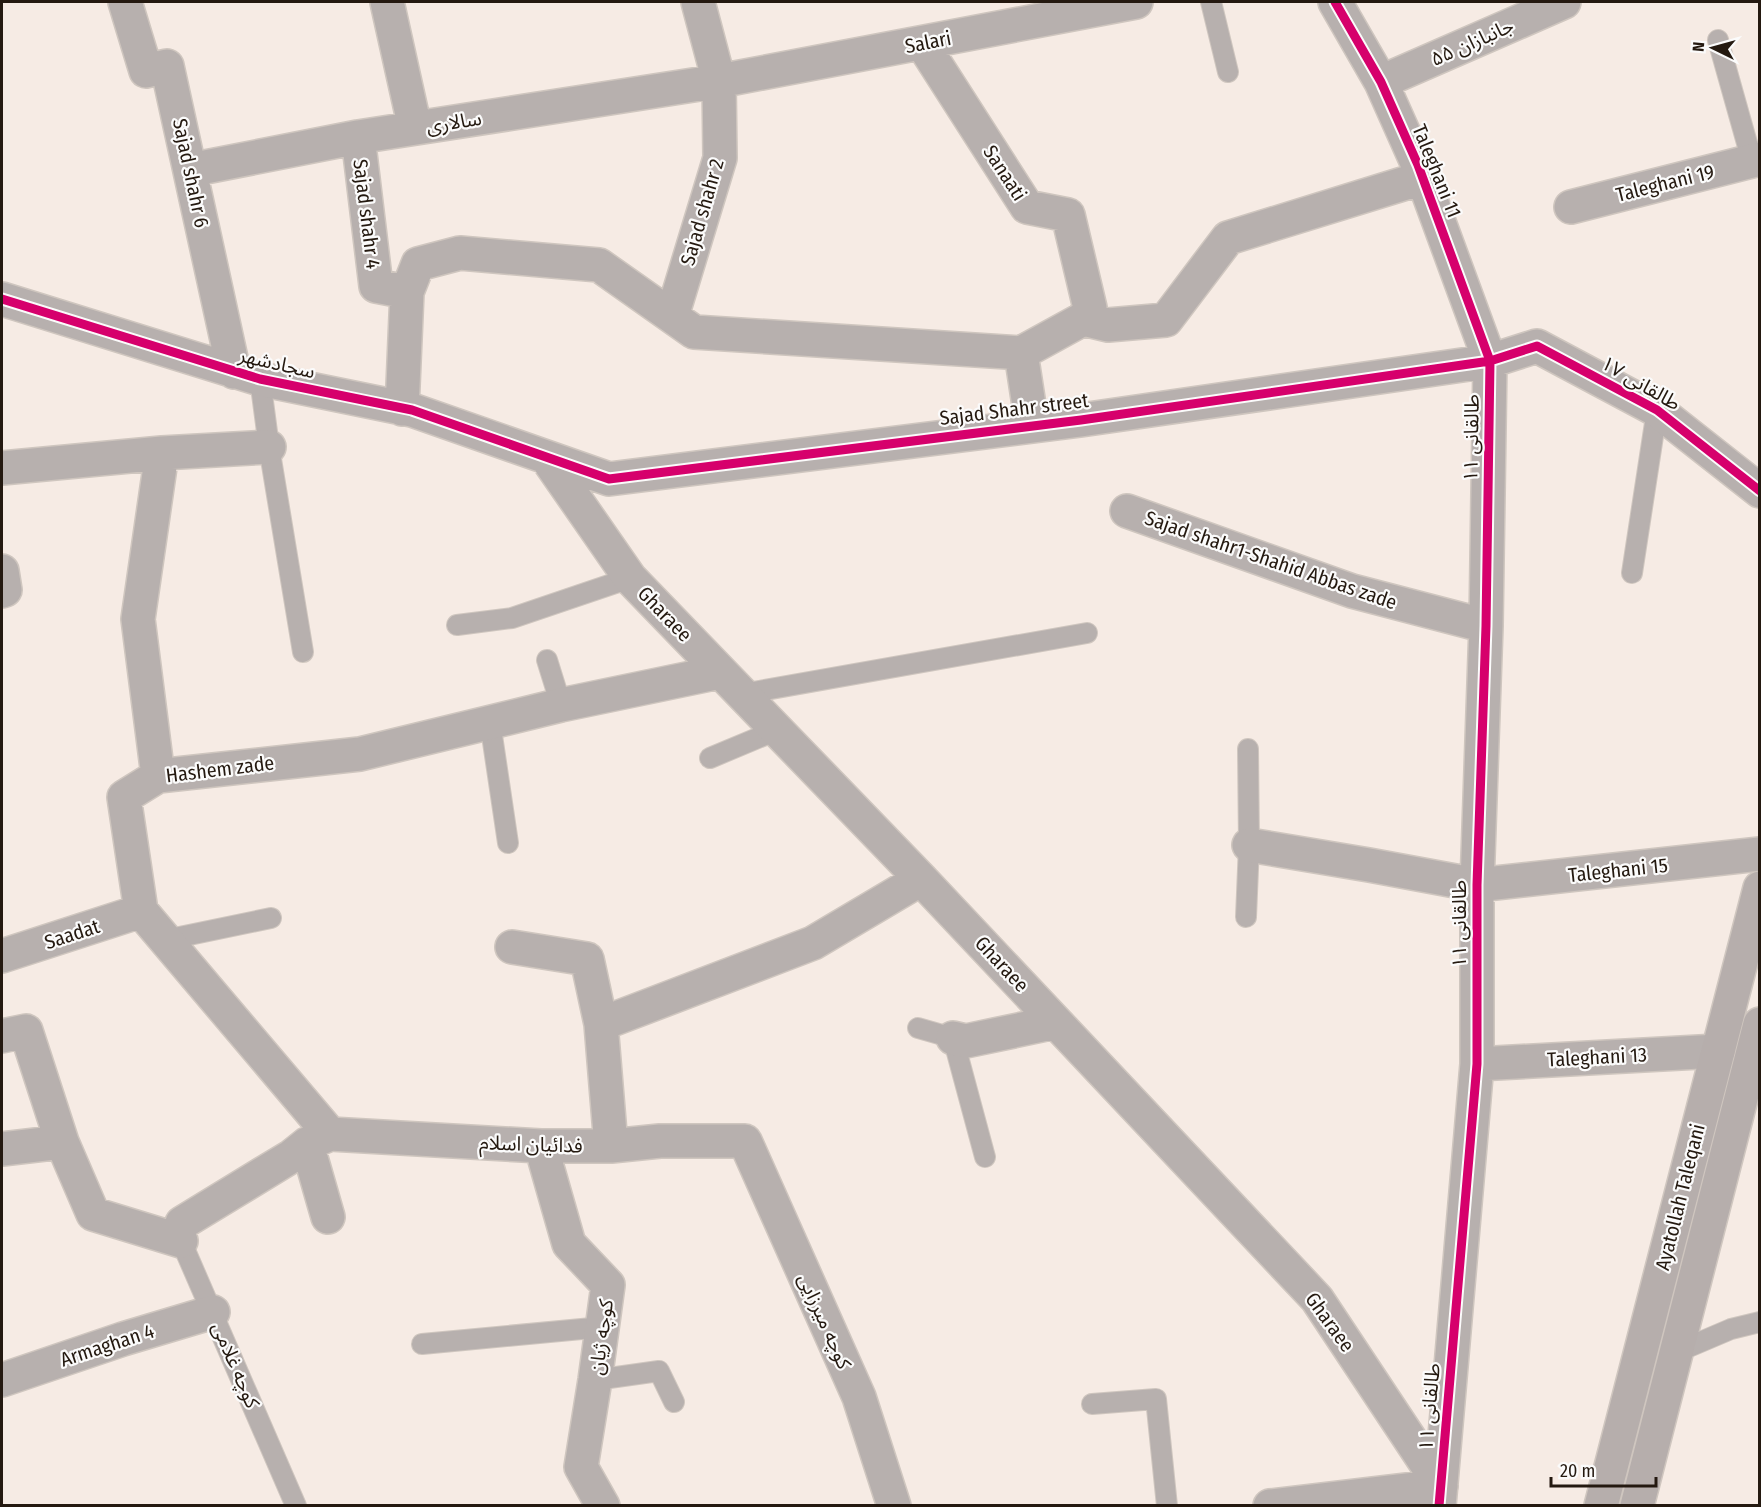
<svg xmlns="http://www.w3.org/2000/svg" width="1761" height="1507" viewBox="0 0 1761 1507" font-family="'Fira Sans Condensed','Noto Sans Arabic',sans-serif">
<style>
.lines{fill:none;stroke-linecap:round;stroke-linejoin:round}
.service-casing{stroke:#cfc6bf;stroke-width:22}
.minor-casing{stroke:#cfc6bf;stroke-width:36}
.secondary-casing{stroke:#cfc6bf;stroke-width:36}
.service{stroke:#b7b0ae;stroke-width:20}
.minor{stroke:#b7b0ae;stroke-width:33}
.secondary{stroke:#b6aeac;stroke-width:33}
.cycleway-casing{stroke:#fbfbfb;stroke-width:13}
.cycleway{stroke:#d6006c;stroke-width:9}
.labels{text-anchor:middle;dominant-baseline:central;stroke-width:4.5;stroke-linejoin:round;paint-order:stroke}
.street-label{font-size:20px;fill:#241910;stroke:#fbfbfb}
</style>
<rect width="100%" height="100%" fill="#f6ebe4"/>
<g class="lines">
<g class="service-casing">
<path id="service" d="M1211,2L1228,72
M1718,40L1752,161
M260,379L269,447L303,652
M1632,573L1657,410
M457,625L512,618L630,578
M547,660L561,705
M742,694L1087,633
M490,722L508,843
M710,758L777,730
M1246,917L1249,845L1248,749
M165,940L271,918
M918,1028L953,1038L985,1157
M181,1232V1241L296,1506
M422,1344L603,1327
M1677,1352L1731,1329L1760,1322
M595,1380L659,1371L674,1402
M1092,1404L1156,1399L1167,1506"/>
</g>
<g class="minor-casing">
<path id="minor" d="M125,2L146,71L167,66L234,372
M387,2L415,128
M1335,2L1381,82L1418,165L1490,361L1486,626L1477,885V1064L1439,1506
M922,43L1027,207L1068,215L1090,308L1083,319L1021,353
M1381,82L1564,2
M358,137L376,286L407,292L402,409
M190,170L358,137L719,81L1136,2
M1571,207L1760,159
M407,292L418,264L460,253L599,265L694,332L1021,353L1032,425
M2,299L260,379L412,410L609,479L1081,420L1490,361L1537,346L1657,410L1760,491
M672,316L720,158L719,81L698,2
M1083,319L1108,325L1166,320L1228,238L1422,178
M546,457L630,578L921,879L1317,1299L1441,1486
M2,468L162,453L269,447
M1127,511L1352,591L1486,626
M2,571L5,590L2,591
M158,776L138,619L162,453
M1249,845L1369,865L1477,885L1760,854
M512,947L587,959L601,1024L611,1146
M2,956L141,911
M601,1024L813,943L921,879
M2,1036L26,1031L62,1142L93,1214L181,1241
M953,1038L966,1041L1056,1022
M1477,1064L1718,1051
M330,1134L141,911L124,797L158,776L360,754L561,705L720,672
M307,1144L328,1217
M541,1146L569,1244L608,1285L595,1380L581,1467L603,1506
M2,1149L62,1142
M182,1223L292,1156L307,1144L330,1134L541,1146H611L660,1141H745L859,1397L894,1506
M2,1380L123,1339L213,1312
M1270,1506L1441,1486"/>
</g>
<g class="secondary-casing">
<path id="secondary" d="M1601,1506L1760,888
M1637,1506L1760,1024"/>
</g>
<use href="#service" class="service"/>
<use href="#minor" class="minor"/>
<use href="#secondary" class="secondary"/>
<g class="cycleway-casing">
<path id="cycleway" d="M1335,2L1381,82L1418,165L1490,361L1486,626L1477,885V1064L1439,1506
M2,299L260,379L412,410L609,479L1081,420L1490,361L1537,346L1657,410L1760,491"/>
</g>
<use href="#cycleway" class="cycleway"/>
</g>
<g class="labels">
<g class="street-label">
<text transform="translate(928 42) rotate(-11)">Salari</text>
<text transform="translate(1472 42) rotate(-24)">جانبازان ۵۵</text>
<text transform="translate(454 122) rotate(-9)">سالاری</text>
<text transform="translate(1437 171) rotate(68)">Taleghani 11</text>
<text transform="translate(191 173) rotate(78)">Sajad shahr 6</text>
<text transform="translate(1005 173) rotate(57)">Sanaati</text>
<text transform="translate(1665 183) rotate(-14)">Taleghani 19</text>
<text transform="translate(702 212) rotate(-74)">Sajad shahr 2</text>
<text transform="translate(367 214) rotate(83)">Sajad shahr 4</text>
<text transform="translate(277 363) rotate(13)">سجادشهر</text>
<text transform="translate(1641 383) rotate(30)">طالقانی ۱۷</text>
<text transform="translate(1014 409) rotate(-7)">Sajad Shahr street</text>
<text transform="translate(1471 438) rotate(-89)">طالقانی ۱۱</text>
<text transform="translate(1271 560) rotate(19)">Sajad shahr1-Shahid Abbas zade</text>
<text transform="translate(665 614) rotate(46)">Gharaee</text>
<text transform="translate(220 769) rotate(-7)">Hashem zade</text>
<text transform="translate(1618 870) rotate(-6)">Taleghani 15</text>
<text transform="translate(1459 924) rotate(-90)">طالقانی ۱۱</text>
<text transform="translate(72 934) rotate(-18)">Saadat</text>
<text transform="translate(1002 964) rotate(47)">Gharaee</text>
<text transform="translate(1597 1057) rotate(-3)">Taleghani 13</text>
<text transform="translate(531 1144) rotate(2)">فدائیان اسلام</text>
<text transform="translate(1680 1197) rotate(-76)">Ayatollah Taleqani</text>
<text transform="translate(825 1321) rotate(66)">کوچه میرزایی</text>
<text transform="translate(1330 1322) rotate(54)">Gharaee</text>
<text transform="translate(601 1337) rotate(-82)">کوچه ژیان</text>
<text transform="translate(107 1345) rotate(-18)">Armaghan 4</text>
<text transform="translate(236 1365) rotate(67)">کوچه غلامی</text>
<text transform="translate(1429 1407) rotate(-85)">طالقانی ۱۱</text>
</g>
</g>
<rect width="1761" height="1507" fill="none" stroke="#241910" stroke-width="6"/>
<g transform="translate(1713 48) rotate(275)" stroke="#fbfbfb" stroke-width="4.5" paint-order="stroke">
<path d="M0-4.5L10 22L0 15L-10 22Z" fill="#241910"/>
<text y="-9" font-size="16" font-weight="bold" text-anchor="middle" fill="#241910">N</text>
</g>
<path d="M1551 1477v9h105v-9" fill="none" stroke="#241910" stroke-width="3"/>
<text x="1560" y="1477" font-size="18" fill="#241910" stroke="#fbfbfb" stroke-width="4.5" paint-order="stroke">20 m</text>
</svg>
